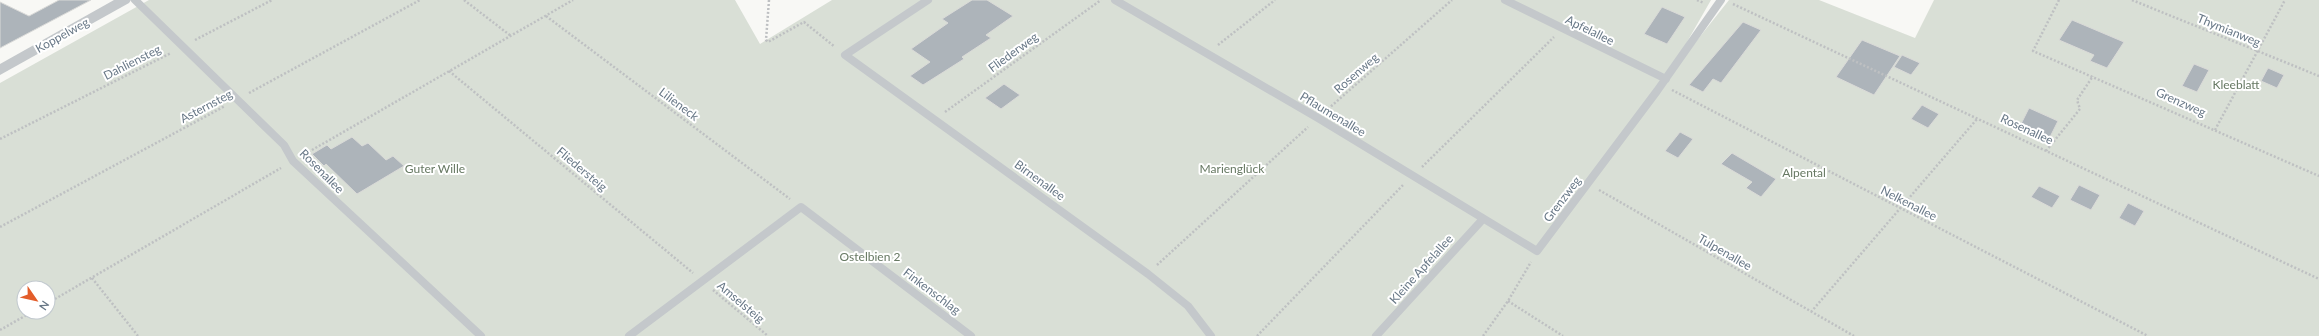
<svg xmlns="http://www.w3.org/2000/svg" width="2319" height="336" viewBox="0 0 2319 336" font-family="Lato,sans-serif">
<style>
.green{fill:#d9dfd6;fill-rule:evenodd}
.building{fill:#adb4ba;stroke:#dadad8}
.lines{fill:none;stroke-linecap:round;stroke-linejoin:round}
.path{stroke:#bec0c2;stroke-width:2.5;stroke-dasharray:2 2;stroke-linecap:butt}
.service{stroke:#c4c8cb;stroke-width:8}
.minor{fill:#c4c8cb;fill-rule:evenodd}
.labels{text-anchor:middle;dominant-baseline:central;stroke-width:4;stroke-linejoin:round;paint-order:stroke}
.street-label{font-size:12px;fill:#677786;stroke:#fff}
.park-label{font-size:12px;fill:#667862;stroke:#fff}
</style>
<rect width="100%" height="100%" fill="#f8f8f5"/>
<path class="green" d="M149,0H735L760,44L832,0H1711L1664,82L1729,0H1819L1915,38L1934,0H2319V336H0V83ZM24,288H48V312H24Z"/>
<path class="building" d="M59,0H91L0,48V2L29,16Z
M972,0H987L1013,16L986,35L991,38L962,57L964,59L923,85L910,76L930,62L911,49L948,23L942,19Z
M1662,7L1685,17L1667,44L1644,34Z
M2072,20L2124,42L2107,68L2090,61L2094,55L2059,40Z
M1743,22L1761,30L1721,83L1713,79L1703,92L1689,85Z
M1862,40L1900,56L1874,95L1836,77Z
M1902,55L1920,63L1911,75L1894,67Z
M2194,64L2209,70L2197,92L2182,86Z
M2268,68L2284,75L2277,88L2261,81Z
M1004,84L1020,95L1001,109L985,98Z
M1922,105L1939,114L1928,128L1911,119Z
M2029,108L2058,121L2050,137L2021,124Z
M1680,132L1693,139L1678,158L1665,151Z
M352,137L362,146L368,143L386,160L393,156L404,166L357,194L326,164L324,166L312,154L327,145L331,149Z
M1732,153L1776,179L1761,197L1746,188L1752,182L1721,164Z
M2079,185L2100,195L2091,210L2070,200Z
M2039,186L2060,196L2052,208L2031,197Z
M2128,203L2144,211L2135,226L2119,218Z"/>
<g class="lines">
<path class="path" d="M464,0L511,36
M769,0L766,40L768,42L804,22L835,47
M1697,0L1704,3
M2059,0L2033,51L2319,176
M2132,0L2319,76
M1733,4L2319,279
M546,16L790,199
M195,40L272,0
M1218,45L1275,0
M449,71L693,273
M1672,90L2148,336
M249,93L420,0
M1328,109L1452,0
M945,112L1101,0
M2215,130L2285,0
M0,139L171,53
M2046,151L2080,109L2077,100L2093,76
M305,154L573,0
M1422,167L1554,37
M1599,190L1854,336
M0,227L225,106
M1157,265L1308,127
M92,278L138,336
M713,290L768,336
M1508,301L1563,336
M48,303L281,168
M1811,312L1977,119
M0,330L32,312
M1257,336L1404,184
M1483,336L1508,301L1531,262"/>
<path class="service" d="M135,0L284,145L293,161L481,336
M928,0L845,55L1148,274L1188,306L1211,336
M1115,0L1318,118L1537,251L1657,91L1721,0
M1505,0L1666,79
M629,336L801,207L971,336
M1376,336L1483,219"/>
<path class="minor" d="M114,0H131L129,3L0,75V64Z"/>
</g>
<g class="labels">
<g class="street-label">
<text transform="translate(1590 30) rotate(26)">Apfelallee</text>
<text transform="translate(2229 30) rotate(22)">Thymianweg</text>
<text transform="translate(62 35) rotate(-29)">Koppelweg</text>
<text transform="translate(1013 52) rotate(-36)">Fliederweg</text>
<text transform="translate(132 62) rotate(-27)">Dahliensteg</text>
<text transform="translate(1356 73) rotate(-41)">Rosenweg</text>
<text transform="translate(2181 102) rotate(24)">Grenzweg</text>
<text transform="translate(679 104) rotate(37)">Lilieneck</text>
<text transform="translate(206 106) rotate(-28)">Asternsteg</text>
<text transform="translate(1333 114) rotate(31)">Pflaumenallee</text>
<text transform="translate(2027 129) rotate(25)">Rosenallee</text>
<text transform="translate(582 169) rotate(40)">Fliedersteig</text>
<text transform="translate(322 171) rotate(45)">Rosenallee</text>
<text transform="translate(1040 180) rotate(36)">Birnenallee</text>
<text transform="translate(1562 199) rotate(-53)">Grenzweg</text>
<text transform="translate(1909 203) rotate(27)">Nelkenallee</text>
<text transform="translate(1725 252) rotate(30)">Tulpenallee</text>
<text transform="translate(1421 269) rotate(-48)">Kleine Apfelallee</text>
<text transform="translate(932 291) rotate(37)">Finkenschlag</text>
<text transform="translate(741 302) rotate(40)">Amselsteig</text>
</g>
<g class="park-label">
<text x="2236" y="84">Kleeblatt</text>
<text x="435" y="168">Guter Wille</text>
<text x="1232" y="168">Marienglück</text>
<text x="1804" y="172">Alpental</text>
<text x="870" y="256">Ostelbien 2</text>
</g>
</g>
<g transform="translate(36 300) rotate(124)"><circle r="19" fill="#ffffff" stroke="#c2c9cf"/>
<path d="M0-3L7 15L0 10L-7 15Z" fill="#e35d2a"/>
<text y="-6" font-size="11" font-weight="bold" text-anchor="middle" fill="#677786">N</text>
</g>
</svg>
